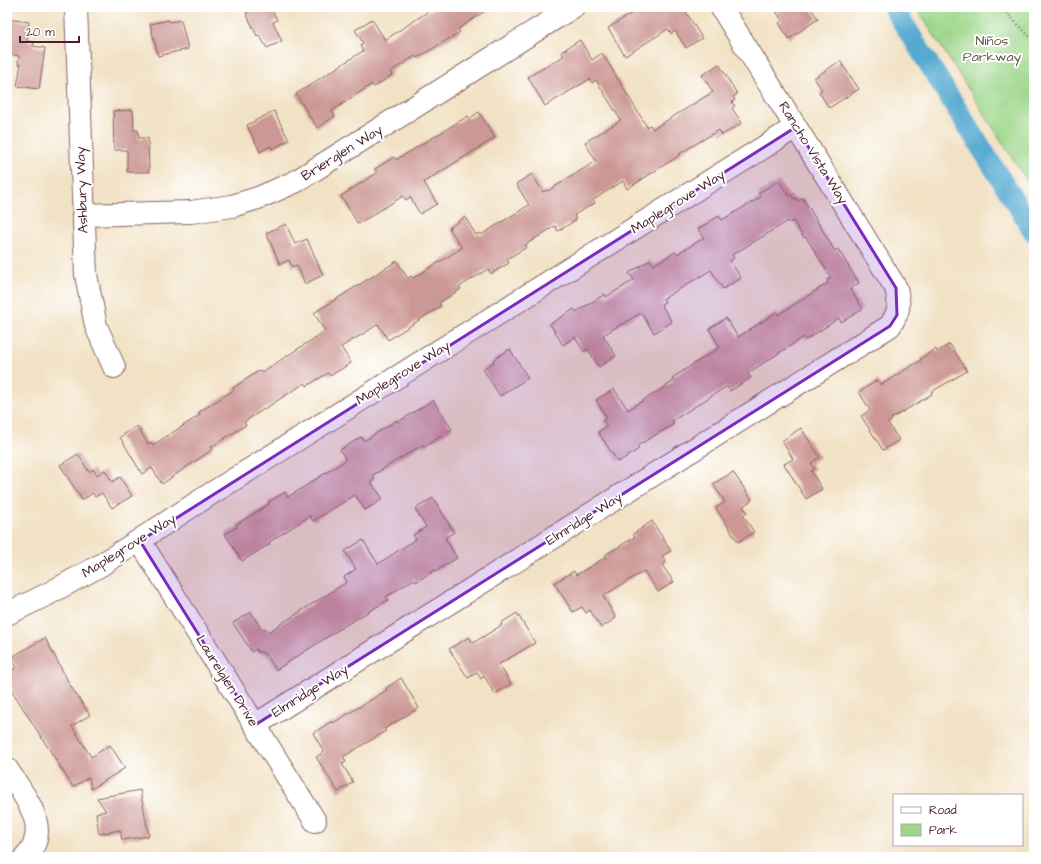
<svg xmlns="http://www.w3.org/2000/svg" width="1041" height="864" viewBox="0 0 1041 864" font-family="'Architects Daughter',sans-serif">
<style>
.green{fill:#9cd689;stroke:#737a5a}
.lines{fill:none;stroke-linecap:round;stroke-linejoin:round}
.canal{stroke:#56aad2;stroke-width:21}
.building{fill:#cc9895}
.minor-casing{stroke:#856361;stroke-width:24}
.path{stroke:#856361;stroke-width:2.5;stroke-dasharray:1 3;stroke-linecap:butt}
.minor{stroke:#fff;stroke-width:22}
.marked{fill:#7b2cbf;fill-opacity:0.2;stroke:#7b2cbf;stroke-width:3;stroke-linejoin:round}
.labels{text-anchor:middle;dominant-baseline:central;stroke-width:4;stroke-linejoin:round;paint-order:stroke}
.park-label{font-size:14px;fill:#635647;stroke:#fff}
.street-label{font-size:14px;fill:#4a1f2b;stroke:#fff}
</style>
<rect width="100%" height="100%" fill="#fff"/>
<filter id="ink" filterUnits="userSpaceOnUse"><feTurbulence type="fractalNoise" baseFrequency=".025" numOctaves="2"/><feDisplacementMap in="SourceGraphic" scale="8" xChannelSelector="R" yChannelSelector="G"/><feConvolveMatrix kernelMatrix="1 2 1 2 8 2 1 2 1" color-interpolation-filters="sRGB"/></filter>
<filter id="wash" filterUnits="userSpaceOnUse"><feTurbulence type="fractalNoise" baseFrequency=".012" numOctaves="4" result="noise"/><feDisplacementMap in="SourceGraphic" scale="16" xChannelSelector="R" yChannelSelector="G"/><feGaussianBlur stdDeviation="0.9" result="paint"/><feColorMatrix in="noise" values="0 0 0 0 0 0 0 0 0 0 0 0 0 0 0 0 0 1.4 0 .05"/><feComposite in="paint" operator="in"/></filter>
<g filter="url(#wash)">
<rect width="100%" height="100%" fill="#f2e2c5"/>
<path class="green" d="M916,7H1034V192Z"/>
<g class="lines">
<path class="canal" d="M893,7L1034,232"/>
</g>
<g id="blocks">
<path class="building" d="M259,7H271L277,20L273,22L282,41L267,48L259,35L257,36L246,13Z
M435,7H491L458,29L460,32L417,58L415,56L390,72L392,75L374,87L372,84L332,111L335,116L317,128L296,94L363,51L360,46L363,43L355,30L372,19L385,40Z
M642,7H683L702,38L686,48L675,31L671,34L668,29L625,56L608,28Z
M773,7H810L818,19L789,39L779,23L782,20Z
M7,19L29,22L27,41L34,42L33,46L45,48L39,89L17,86L21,64H18L19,56L9,54L11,44L7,43Z
M169,20L170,22L181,20L188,49L158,56L150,24Z
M580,40L592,60L602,53L647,127L650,125L653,129L713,92L702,75L719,64L737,94L733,97L735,100L732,102L735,106L732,108L742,123L722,135L719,130L679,154L680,155L627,189L623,181L593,200L595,203L574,215L576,220L558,231L555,226L525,245L527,247L507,259L509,263L491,274L488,269L459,287L461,289L439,303L441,306L388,340L378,324L371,329L341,347L351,363L330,376L328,373L307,386L305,383L244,422L246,425L211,447L213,449L162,484L152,468L142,474L120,437L137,426L148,444L151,442L153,445L200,415L199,412L234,390L233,388L260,370L262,372L321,334V333L325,331L314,313L397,261L408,279L411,276L413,278L462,248L449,228L465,217L476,235L479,233L481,235L529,205L516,184L532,174L543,192L547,190L548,191L596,161L585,142L620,121V119L596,80L592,83L590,79L545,106L528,77L564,56L561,52Z
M840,61L859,89L829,108L819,92L822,90L814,78Z
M133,110L134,130H138L139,138H148L149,172H127V150H114L113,111Z
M274,111L289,140L272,149L271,146L260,152L247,125Z
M479,112L495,138L424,182L437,204L420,214L410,197L406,200L403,196L358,224L341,196L377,173L375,169L394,157L396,160L468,116L469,119Z
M779,181L789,196L791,195L794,199L796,198L798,201L803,198L835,251L838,249L859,283L850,289L863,309L841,322L839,318L806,340L804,337L748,373L751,378L730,391L727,386L672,421L674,424L637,446L639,449L618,462L598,432L607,426L603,420L607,418L596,400L614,389L628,410L674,381L672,378L720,347L709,329L726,318L738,337L777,312L778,315L828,283L827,280L831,278L806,237L804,238L793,221L789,223L788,221L732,255L734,258L730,261L741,278L723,289L711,270L663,299L665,302L661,304L672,322L654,333L641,313L603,335L616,356L599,367L588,349L584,352L575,337L563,345L550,324L574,309L576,312L605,294L606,297L634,280L629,273L650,260L654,265L675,252L677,254L704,238L698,229L719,216L722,220L761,197L758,193Z
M286,224L295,244L307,239L323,275L305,284L297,265L292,267L289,260L280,264L266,233Z
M950,344L967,371L931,392L932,394L891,419L892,420L888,423L899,440L883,450L861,416L870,410L859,392L878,380L881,385L921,360L920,359L936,349L937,352Z
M510,349L528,378L500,396L483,369L494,362L493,360Z
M433,400L452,429L424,447L422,445L373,475L375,479L371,482L383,499L365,510L355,495L313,521L310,516L269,542L270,544L242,561L225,534L237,527L236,525L269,504L268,502L285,492L288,497L346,460L340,450L361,437L364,441L397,420L398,422Z
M801,428L820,457L811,463L815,469L811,471L822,489L806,499L784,464L793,459L782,441Z
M78,454L89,472L93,469L97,475L105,470L112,482L120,477L132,496L112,508L102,493L95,497L93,493L82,500L60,465Z
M733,472L752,500L743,506L747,512L743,515L754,532L738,542L716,508L725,502L713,484Z
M433,498L454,532L445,538L457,558L436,571L435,570L416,582L414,579L386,597L388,600L346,625L276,670L266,654L264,655L261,651L258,653L256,649L252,652L233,623L251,612L262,630L265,628L268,632L347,582L344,577L356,569L345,551L363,540L378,564L416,539L413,535L426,527L415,509Z
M652,521L671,551L662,556L666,562L662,565L674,582L658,592L644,571L603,596L616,618L601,628L590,610L586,613L582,607L573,612L554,583L574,571L576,575L606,557L605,555L635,537L633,534Z
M517,613L535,643L499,664L511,684L495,694L484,676L481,679L477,673L468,678L449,649L469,637L473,643L502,625L501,623Z
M45,638L70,685L90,715L72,726L91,757L110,745L125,768L91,789L89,777L73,787L7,683V673L17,667L10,658Z
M401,678L419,708L384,729L386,731L343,757L346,762L342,764L353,782L338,792L316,757L324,752L313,733L332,721L333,723L374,698L387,690L386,688Z
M140,790L149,836L122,840L120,830L99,834L96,813L106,811L97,798Z"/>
</g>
</g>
<g filter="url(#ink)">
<use href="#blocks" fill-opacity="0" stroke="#856361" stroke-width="1"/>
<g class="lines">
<g class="minor-casing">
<path id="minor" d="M76,7L86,275L96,326L114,367
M83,215L191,212L232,206L258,198L295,182L573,7
M140,541L315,821
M7,614L48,594L101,565L209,495L796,127
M255,725L890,326C900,310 900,306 896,288L721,7
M7,769C23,795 54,829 25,857"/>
</g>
<path class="path" d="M1001,7L1034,41"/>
<use href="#minor" class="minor"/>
</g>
</g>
<path class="marked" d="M796,127L896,288L897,315L890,326L255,725L140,541Z"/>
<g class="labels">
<g class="park-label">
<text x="992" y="41">Niños<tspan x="992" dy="16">Parkway</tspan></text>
</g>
<g class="street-label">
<text transform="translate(342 153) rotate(-32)">Brierglen Way</text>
<text transform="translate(813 153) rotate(58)">Rancho Vista Way</text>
<text transform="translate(82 190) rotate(-92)">Ashbury Way</text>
<text transform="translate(678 202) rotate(-32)">Maplegrove Way</text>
<text transform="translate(403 373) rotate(-32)">Maplegrove Way</text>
<text transform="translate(584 519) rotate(-32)">Elmridge Way</text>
<text transform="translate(129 546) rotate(-32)">Maplegrove Way</text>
<text transform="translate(227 681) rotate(58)">Laurelglen Drive</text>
<text transform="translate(310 691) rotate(-32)">Elmridge Way</text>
</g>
</g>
<rect width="1041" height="864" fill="none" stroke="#fff" stroke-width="24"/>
<rect x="893" y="794" width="130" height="52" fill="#ffffff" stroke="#b7a5aa"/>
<rect x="901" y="807" width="20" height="6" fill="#ffffff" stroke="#b7a5aa"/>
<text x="929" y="814" font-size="12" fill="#4a1f2b">Road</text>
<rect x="901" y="824" width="20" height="12" fill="#9cd689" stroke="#b7a5aa"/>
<text x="929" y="834" font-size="12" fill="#4a1f2b">Park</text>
<path d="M20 36v6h59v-6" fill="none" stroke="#4a1f2b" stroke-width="2"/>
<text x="26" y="36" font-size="12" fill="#4a1f2b" stroke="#ffffff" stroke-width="3" paint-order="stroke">20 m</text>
</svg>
